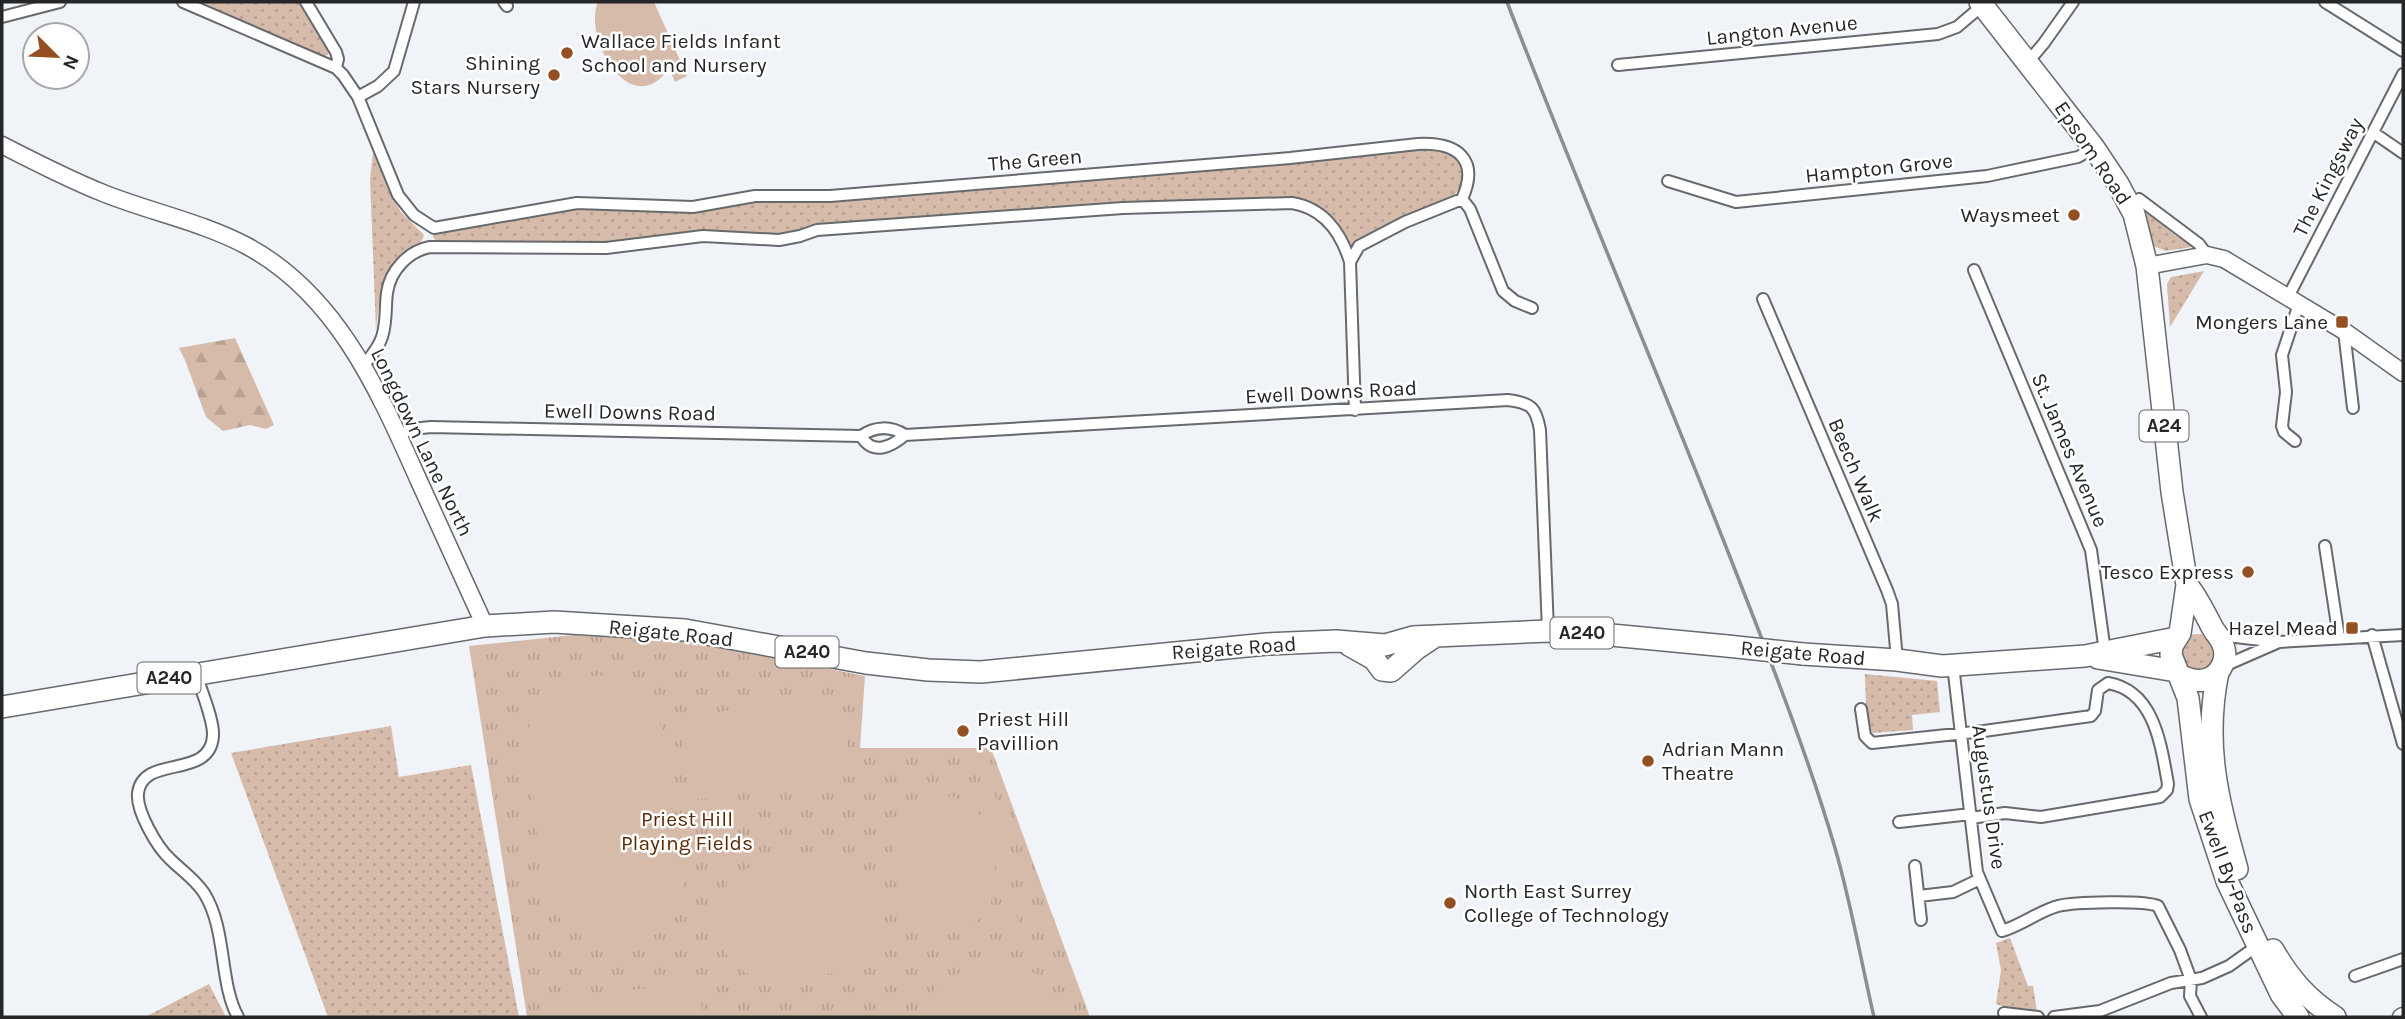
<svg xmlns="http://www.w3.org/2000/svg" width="2405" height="1019" viewBox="0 0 2405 1019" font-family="Karla,sans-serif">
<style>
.grass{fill:url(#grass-dots)}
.forest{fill:url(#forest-firs)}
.park{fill:url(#park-tufts)}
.pitch{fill:#d7bbaa}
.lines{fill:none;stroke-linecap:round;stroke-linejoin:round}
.street-casing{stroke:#676a6d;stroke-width:14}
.secondary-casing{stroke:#676a6d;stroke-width:19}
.highway-casing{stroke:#676a6d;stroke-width:24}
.street{stroke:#fff;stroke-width:10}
.secondary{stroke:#fff;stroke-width:16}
.highway{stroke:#fff;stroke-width:21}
.rail{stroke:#8b8e90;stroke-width:3.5}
.highway-bridge-casing{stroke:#676a6d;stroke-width:24;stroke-linecap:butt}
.highway-bridge{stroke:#fff;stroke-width:21}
.poi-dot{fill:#945022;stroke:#fff;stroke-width:2.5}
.labels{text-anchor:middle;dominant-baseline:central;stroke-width:5;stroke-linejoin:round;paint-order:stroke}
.shield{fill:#fff;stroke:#666768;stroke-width:2}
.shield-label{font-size:19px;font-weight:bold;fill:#242627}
.street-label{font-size:21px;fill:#242627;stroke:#fff}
.poi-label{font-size:21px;fill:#242627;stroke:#fff;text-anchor:end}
.park-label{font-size:21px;fill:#5b2a04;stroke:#fff}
</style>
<defs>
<pattern id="grass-dots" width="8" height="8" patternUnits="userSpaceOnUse" patternTransform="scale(1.75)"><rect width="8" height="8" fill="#d7bbaa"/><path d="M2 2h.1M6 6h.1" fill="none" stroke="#b8a192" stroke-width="1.8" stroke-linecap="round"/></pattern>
<pattern id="forest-firs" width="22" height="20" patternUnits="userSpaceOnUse" patternTransform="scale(1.75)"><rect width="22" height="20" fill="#d7bbaa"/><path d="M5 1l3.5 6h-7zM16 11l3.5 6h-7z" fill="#b8a192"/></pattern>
<pattern id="park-tufts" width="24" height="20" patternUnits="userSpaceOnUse" patternTransform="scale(1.75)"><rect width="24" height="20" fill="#d7bbaa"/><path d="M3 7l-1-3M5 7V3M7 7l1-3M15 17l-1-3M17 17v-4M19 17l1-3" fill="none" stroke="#b8a192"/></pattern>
</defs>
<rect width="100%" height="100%" fill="#f0f3f7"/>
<path class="grass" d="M195,2H302L329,49L328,55L323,56Z
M1423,148C1436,148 1455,150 1460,164C1465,175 1461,191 1451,198C1438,206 1420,209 1406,216C1386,224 1368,237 1350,248L1304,201L1270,197L1113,205L778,235L704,232L606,244L528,245L437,242L433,237V234L442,230L585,207L731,203Z
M373,152L395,202L401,212L424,235C420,249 406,251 396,261C380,278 379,307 376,330L370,179Z
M2148,213L2176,236L2190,244L2191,247L2166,251L2151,245L2145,220Z
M2204,271L2170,327L2167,284L2171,277Z
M2179 652a18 18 0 1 1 36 0a18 18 0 1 1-36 0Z
M1865,674L1937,681L1940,712L1912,715L1913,730L1872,733L1866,712Z
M391,726L399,777L471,765L519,1017H328L231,753Z
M2010,938L2028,986H2033L2037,1012L2008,1008L1996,1004L2001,970L1996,943Z
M209,984L226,1017H145Z"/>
<path class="forest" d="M235,338L274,425L266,429L250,425L223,431L206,417L185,360L179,348Z"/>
<path class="park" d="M573,635L688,641L865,676L860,748H991L1090,1017H527L469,646Z"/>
<path class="pitch" d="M598,2H654L687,76L675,82L669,68C631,124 582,37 598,2Z
M588,676C595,676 604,675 611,677C636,684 652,705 662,728L684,889H680C677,896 676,904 672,910C651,945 598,953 567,926C555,916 549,899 545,884L527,753C525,724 539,695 566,682C572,679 581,678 588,676Z
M838,694L851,776L691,800L679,718Z
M993,782L1020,934L1008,936L981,784Z
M941,795C952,796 962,799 971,806C993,823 1003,887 987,910C968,937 924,938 906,909C899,898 898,885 896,873C888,832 892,800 941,795Z
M824,852L853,863L874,885L880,910L876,937L865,955L845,971L777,982L746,973L724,952L716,921L727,883L757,862Z
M1015,963C1044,976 1055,984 1055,1017H927C931,967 976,969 1015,963Z
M698,981L703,1017H560L558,1000Z"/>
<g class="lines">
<g class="street-casing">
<path id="street" d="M183,2L336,68L343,75L358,97L398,195L414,215L434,228L577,203L693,207L755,196H830L1290,158L1418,144C1457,142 1480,159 1462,199L1405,222L1359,246L1350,262
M306,2L336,52L338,59L336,68
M504,2L507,6
M2325,2L2403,51
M2,17L60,2
M2028,62L2044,43L2073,2
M1618,65L1938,34L1957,27L1983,5
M358,97L378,86L394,71L414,2
M2374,133L2403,153
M1668,181L1736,202L1987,176L2078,157L2094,148
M1462,199L1470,209L1503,291L1515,301L1532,308
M2139,199L2199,244L2207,255
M1974,270L2091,550L2105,652
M2288,297L2403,74
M1763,299L1887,590L1892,604L1897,660
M2344,331L2353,408
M364,365C371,356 379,347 382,337C387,322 385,307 387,293C390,270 409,251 430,247L606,248L703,236L779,240L800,236L817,230L1123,208L1292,203C1323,208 1341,232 1350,262L1355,410
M399,435L412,429L431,427L861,436C875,426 891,426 905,435L1508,400C1531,403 1536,407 1540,430L1548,631
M861,436C873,456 891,447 905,435
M2295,441L2284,432L2282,426L2286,392L2282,355L2299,304
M2325,546L2339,638
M2218,635L2279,642L2403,635
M2372,635L2403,744
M1953,665L1977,872L2002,931C2022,925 2039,911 2058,906C2074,902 2144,900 2158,906L2180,950L2191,980L2190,996L2201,1017
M2224,666L2279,642
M196,674C201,690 214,720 213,736C210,780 143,754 138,793C136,811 157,847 170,859C182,871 195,879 204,893C227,929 219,983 238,1017
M1861,709L1865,736L1872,743L1984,731L2091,716L2095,711L2098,690L2108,683C2155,691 2161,746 2168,784L2167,790L2160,797L2041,817L2005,813L1971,818
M1899,822L1971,814
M1915,866L1921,920
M1919,896L1953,892L1980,879
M2355,976L2403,959
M2004,1013L2038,1017
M2054,1017L2100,1011L2171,983L2202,978L2229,966L2257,946"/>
</g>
<g class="secondary-casing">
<path id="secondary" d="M2,145C35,162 68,179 103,193C150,212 202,222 247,246C338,295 379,392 419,481C441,529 463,578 485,626
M2147,266L2207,255L2224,259L2344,331L2403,373
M2401,1017L2403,1016"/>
</g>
<g class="highway-casing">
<path id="highway" d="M1980,2L2094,148L2118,184L2134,214L2147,266L2172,492L2187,585L2180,633L2172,646L2171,655L2188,698L2200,799L2227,881L2281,994L2298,1017
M1349,645L1374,659L1382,670L1391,671L1416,649L1434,637
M1803,654L1897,660L1942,666L2085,656L2176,638
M2098,658L2176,671
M2218,672C2203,745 2218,800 2237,869
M2179,675C2189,680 2200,683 2210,678C2222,672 2228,657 2223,645C2221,638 2215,633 2212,627C2204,612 2198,598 2187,585
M2,707L485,626L554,622L685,630L866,663L928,670L981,672L1267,644L1336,641L1385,645L1413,637L1548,631L1611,635L1727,646
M2273,950C2289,978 2307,999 2335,1017"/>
</g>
<use href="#street" class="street"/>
<use href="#secondary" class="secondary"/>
<use href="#highway" class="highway"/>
<path class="rail" d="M1507,2C1579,188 1657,371 1730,557C1767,652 1806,749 1835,848C1851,903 1861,961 1874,1017"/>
<g class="highway-bridge-casing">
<path id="highway-bridge" d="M1727,646L1803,654"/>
</g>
<use href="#highway-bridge" class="highway-bridge"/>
</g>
<g class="poi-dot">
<circle cx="567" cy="53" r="7"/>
<circle cx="554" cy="75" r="7"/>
<circle cx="2074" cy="215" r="7"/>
<rect x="2335" y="315" width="14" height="14" rx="3.5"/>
<circle cx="2248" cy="572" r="7"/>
<rect x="2345" y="621" width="14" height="14" rx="3.5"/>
<circle cx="963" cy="731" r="7"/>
<circle cx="1648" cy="761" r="7"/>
<circle cx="1450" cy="903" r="7"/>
</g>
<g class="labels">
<g class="shield">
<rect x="2139.5" y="410.5" width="49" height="31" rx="5"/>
<rect x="1550.5" y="617.5" width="63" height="31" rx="5"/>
<rect x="775.5" y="636.5" width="63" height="31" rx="5"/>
<rect x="137.5" y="662.5" width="63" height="31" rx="5"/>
</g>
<g class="shield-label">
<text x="2164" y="426">A24</text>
<text x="1582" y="633">A240</text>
<text x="807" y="652">A240</text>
<text x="169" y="678">A240</text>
</g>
<g class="street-label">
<text transform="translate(1782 30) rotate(-6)">Langton Avenue</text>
<text transform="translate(2093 153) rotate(56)">Epsom Road</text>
<text transform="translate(1035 160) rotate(-5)">The Green</text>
<text transform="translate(1879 168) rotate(-6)">Hampton Grove</text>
<text transform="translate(2328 177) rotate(-63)">The Kingsway</text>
<text transform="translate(1331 392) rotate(-3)">Ewell Downs Road</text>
<text transform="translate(630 412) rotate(1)">Ewell Downs Road</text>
<text transform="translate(422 442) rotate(64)">Longdown Lane North</text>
<text transform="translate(2070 450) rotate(67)">St. James Avenue</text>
<text transform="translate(1856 470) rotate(67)">Beech Walk</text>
<text transform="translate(671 633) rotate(6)">Reigate Road</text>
<text transform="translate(1234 648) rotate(-4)">Reigate Road</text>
<text transform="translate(1803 653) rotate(5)">Reigate Road</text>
<text transform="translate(1989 797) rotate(82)">Augustus Drive</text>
<text transform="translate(2228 872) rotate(69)">Ewell By-Pass</text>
</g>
<g class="poi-label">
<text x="581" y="41" text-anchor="start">Wallace Fields Infant<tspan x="581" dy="24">School and Nursery</tspan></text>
<text x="540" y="63">Shining<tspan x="540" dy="24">Stars Nursery</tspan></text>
<text x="2060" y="215">Waysmeet</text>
<text x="2328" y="322">Mongers Lane</text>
<text x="2234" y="572">Tesco Express</text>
<text x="2338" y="628">Hazel Mead</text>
<text x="977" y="719" text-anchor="start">Priest Hill<tspan x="977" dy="24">Pavillion</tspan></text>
<text x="1662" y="749" text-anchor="start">Adrian Mann<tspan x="1662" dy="24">Theatre</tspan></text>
<text x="1464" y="891" text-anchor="start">North East Surrey<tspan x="1464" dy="24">College of Technology</tspan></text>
</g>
<g class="park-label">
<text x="687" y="819">Priest Hill<tspan x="687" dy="24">Playing Fields</tspan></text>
</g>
</g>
<rect width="2405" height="1019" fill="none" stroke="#242627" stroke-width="7"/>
<g transform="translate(56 56) rotate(114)"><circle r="33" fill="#ffffff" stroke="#a7a8a9" stroke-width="2"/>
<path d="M0-5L12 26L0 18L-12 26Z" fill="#945022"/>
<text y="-10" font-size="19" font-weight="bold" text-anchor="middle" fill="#242627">N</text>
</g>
</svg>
